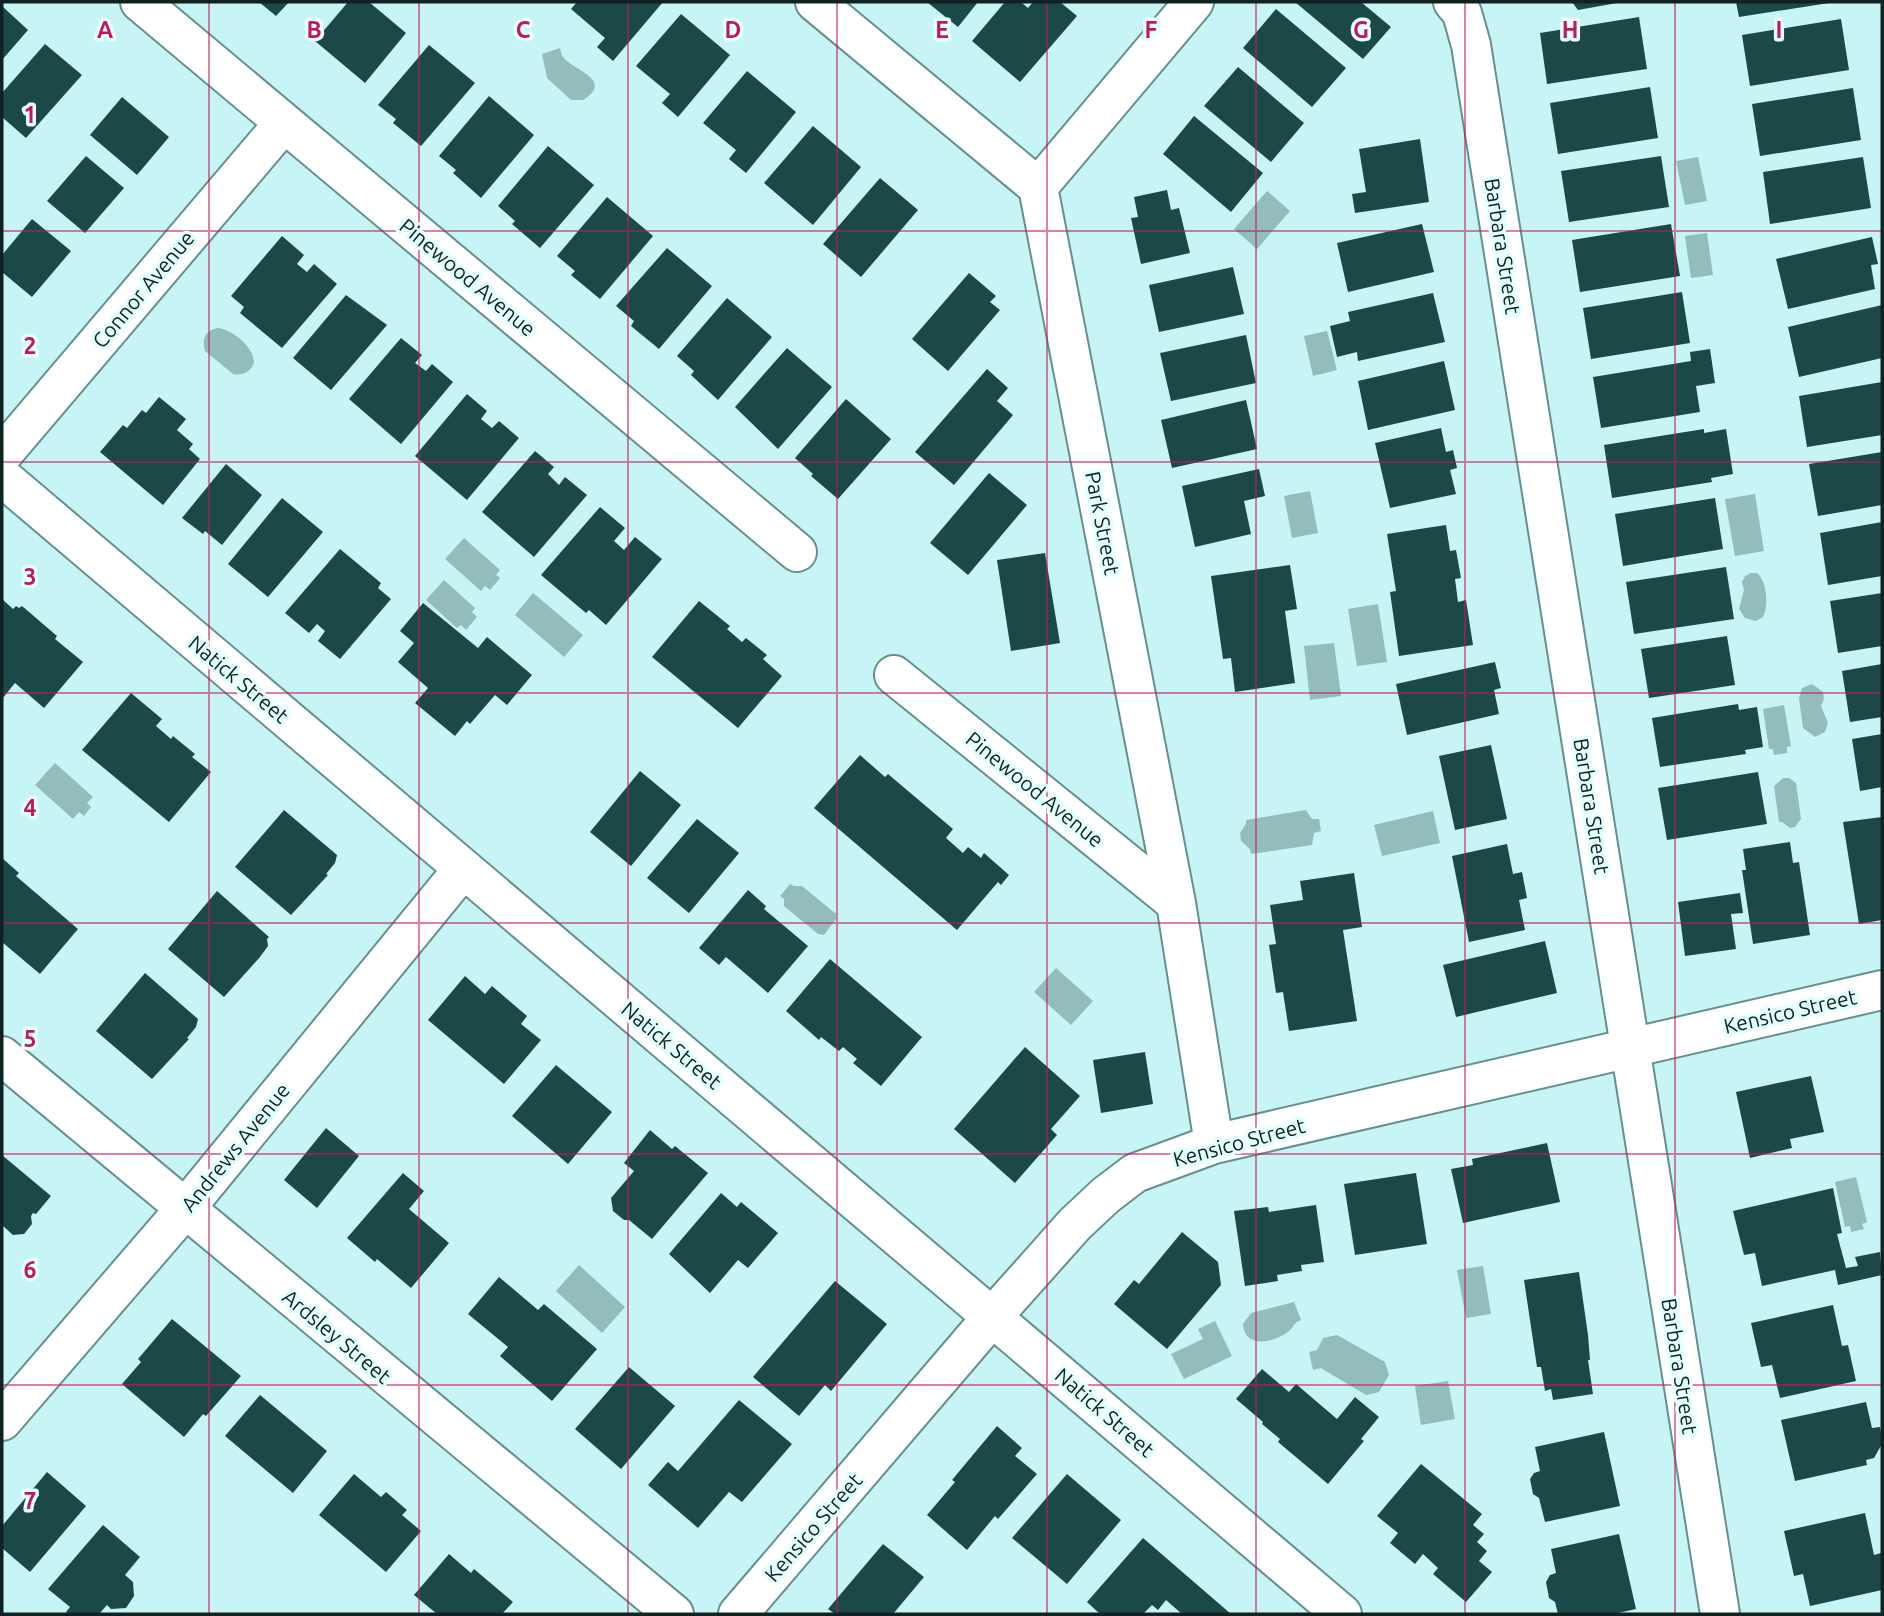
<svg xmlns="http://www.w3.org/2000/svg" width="1884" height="1616" viewBox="0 0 1884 1616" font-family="Ubuntu,sans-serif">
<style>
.water{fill:#93bcbc}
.building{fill:#1d4848}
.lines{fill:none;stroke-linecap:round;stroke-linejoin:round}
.minor-casing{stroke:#659090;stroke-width:42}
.minor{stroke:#fff;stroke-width:38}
.grid{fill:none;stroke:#c2185b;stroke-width:2;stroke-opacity:0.55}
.labels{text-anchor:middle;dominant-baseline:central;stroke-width:7;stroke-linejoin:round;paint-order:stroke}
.street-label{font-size:21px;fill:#122;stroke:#e3fffe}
.grid-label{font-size:23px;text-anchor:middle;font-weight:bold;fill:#c2185b;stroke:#e3fffe;stroke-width:7;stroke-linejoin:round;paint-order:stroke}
</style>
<rect width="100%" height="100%" fill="#c7f5f5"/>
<path class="water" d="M560,48C561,51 561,55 564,58C573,70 615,80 583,100H571L547,78L542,54Z
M1698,157L1707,201L1685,205L1676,161Z
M1267,191L1290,211L1257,249L1234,229Z
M1707,233L1713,275L1691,278L1685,236Z
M219,328C234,331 254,347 254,363C250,372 243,376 233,374L205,351C201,338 207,329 219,328Z
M1327,331L1337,370L1313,376L1304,336Z
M1310,491L1318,533L1292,538L1284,496Z
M1755,494L1764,551L1735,556L1725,499Z
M464,538L500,570L496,575L500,578L490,590L485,586L481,591L445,559Z
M1751,573H1757C1767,581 1769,606 1763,617L1756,621L1745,618L1739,609L1744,590L1742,582L1745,576Z
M444,580L475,608L472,612L477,617L466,630L461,625L457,628L426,600Z
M533,593L583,635L564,657L515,615Z
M1378,604L1387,662L1357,666L1348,609Z
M1334,643L1341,696L1310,700L1304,646Z
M1812,684L1823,692L1824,699L1821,706L1828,723L1825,732L1815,737L1803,728L1799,698L1802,688Z
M1784,705L1791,746L1787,747V753L1774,755L1773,749H1769L1763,709Z
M55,763L93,797L87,803L91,807L84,816L79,812L73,819L35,785Z
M1783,778H1789L1796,783L1801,819L1795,827L1790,828L1782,822H1779L1774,786Z
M1306,810L1312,819H1319L1321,831L1314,833L1312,845L1251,854L1250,849L1241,841L1240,833L1246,824V820Z
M1433,811L1440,843L1382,856L1374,825Z
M790,884L794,886H802L836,914V919L824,935L818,934L784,906V899L780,896Z
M1056,968L1093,1001L1071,1025L1034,992Z
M1856,1177L1867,1222L1862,1224L1864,1229L1851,1232L1850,1226L1845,1227L1835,1182Z
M579,1265L625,1307L602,1333L556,1291Z
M1483,1266L1491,1314L1466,1318L1457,1270Z
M1294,1302L1301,1320C1293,1323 1295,1326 1289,1331C1274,1343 1244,1349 1243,1324L1251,1313Z
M1215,1321L1232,1356L1184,1379L1171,1354L1203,1339L1198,1329Z
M1337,1335L1385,1362L1389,1375L1379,1392L1366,1395L1321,1368L1313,1370L1309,1352L1317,1350L1323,1338Z
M1448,1381L1455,1419L1421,1425L1415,1386Z"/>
<path class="building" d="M259,2H289L276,16Z
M348,2H369L406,33L365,83L315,41Z
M577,2H663L613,61L597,47L605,38L571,9Z
M927,2H978L958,27Z
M1005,2H1021L1028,8L1033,2H1060L1077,16L1020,82L972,41Z
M1295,2H1361L1391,27L1363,59Z
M1572,2H1617V3L1578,10Z
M1736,2H1829V3L1739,17Z
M2,6L28,30L2,60Z
M1276,9L1346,68L1312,107L1243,48Z
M681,14L730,55L678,117L662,103L670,94L636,66Z
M1639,17L1647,69L1547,84L1540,33Z
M1841,19L1849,70L1750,86L1742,35Z
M45,44L82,75L26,138L2,117V93Z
M429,45L475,83L421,146L393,123L396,119L378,105Z
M1238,67L1304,123L1271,162L1204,106Z
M747,71L796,112L746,173L729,159L736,150L703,123Z
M1650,87L1658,138L1558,154L1550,103Z
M1853,88L1861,140L1760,156L1752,104Z
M489,96L534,135L481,198L453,173L456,170L439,156Z
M122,97L169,137L137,175L90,135Z
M1194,116L1263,173L1231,212L1163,154Z
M813,126L861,167L813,225L764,183Z
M1420,139L1429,202L1355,213L1352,194L1366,192L1359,149Z
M548,146L594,185L540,248L512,224L515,221L498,206Z
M86,156L124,188L85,233L47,201Z
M1661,156L1669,207L1569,222L1561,171Z
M1863,157L1871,208L1770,224L1763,172Z
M880,178L918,210L861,277L823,244Z
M1167,190L1171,210L1179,208L1190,253L1141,264L1131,218L1138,217L1134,197Z
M607,197L653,236L600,299L571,275L575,271L557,256Z
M32,219L71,251L32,297L2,272V255Z
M1422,224L1434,272L1348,292L1337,243Z
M1671,224L1680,276L1580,292L1572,240Z
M282,236L304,255L297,264L307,272L314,264L337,284L282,348L240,313L244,307L231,296Z
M1872,237L1878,264L1871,265L1875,289L1788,309L1776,259Z
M667,248L712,286L659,349L631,326L634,321L616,306Z
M1233,267L1244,314L1159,332L1149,285Z
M969,273L996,296L990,302L1000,310L948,371L912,339Z
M1682,292L1690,343L1591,359L1583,308Z
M1433,293L1445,342L1358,361L1357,352L1337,357L1330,326L1350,321L1348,312Z
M346,295L387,325L331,390L293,358Z
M727,298L772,337L718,400L691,375L694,371L677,356Z
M1882,305V358L1799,377L1788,327Z
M1246,335L1256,383L1171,401L1160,353Z
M401,338L422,355L415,363L426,371L432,364L453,382L401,444L349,399Z
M787,348L832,387L778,449L735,407Z
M1710,349L1715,383L1696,386L1700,412L1601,428L1593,377L1691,361L1690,352Z
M1444,361L1455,410L1368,430L1358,381Z
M987,369L1008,388L997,401L1013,415L954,485L915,452Z
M1882,382V435L1807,447L1799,396Z
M467,394L487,411L481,419L492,428L499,421L519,438L467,500L415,456Z
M159,397L186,419L177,430L193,444L189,449L200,459L163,505L100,452L123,425L127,428L142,410L146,413Z
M846,399L891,439L838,499L811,476L813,474L795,458Z
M1246,400L1257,449L1172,468L1161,420Z
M1441,428L1446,452L1453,450L1457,468L1450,470L1456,494L1390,508L1375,443Z
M1704,429V433L1726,429L1733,474L1711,478L1712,482L1612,498L1604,445Z
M535,451L554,467L548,474L559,485L565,477L587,495L534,557L482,512Z
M1882,452V505L1818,516L1809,464Z
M226,464L262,495L222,545L205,531L203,534L182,518Z
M1259,469L1265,496L1244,501L1251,534L1195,547L1182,486Z
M989,473L1027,505L968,575L930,543Z
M282,498L323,532L268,597L228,564Z
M1715,498L1723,549L1623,566L1615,514Z
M600,507L625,528L614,541L624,550L635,537L662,559L606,625L589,610L586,613L541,575Z
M1882,522V576L1828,585L1820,533Z
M1446,525L1450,551L1456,550L1461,578L1455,579L1458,602L1466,600L1473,645L1399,656L1390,592L1396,591L1387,534Z
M340,549L381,583L378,588L391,599L340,659L318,641L325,631L317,624L309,633L285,613Z
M1045,553L1060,643L1011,651L997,560Z
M1290,565L1297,609L1285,611L1295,683L1235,692L1231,658L1223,659L1211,576Z
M1726,567L1734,619L1634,634L1626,582Z
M1882,593V646L1838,653L1830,601Z
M2,599L13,609L16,606L19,608L22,606L57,636L55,639L83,662L44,708L15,683L2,699Z
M699,601L730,626L727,629L742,642L746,638L767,655L763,659L782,676L738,728L652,657Z
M423,603L478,648L487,637L532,675L507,705L495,695L470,724L467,721L455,736L415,703L428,688L398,662L414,643L400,631Z
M1727,636L1735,685L1649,698L1641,649Z
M1495,662L1501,688L1494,690L1499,714L1407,735L1396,684Z
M1882,664V717L1850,722L1842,671Z
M131,693L162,719L156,726L171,739L173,736L195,754L192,757L211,772L169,822L82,750Z
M1738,704L1739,710L1757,707L1763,747L1745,750L1746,754L1660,767L1652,718Z
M1882,734V787L1860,791L1852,739Z
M1491,745L1507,819L1455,830L1439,756Z
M860,755L885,777L888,774L953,829L946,838L963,853L968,847L981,858L984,853L1009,875L1001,885L998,882L957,930L814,808Z
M640,771L681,805L631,866L590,832Z
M1758,772L1767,824L1667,840L1658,788Z
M284,810L337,855L335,863L326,874L328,875L291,915L235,867Z
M1882,817V920L1859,924L1843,822Z
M697,819L739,853L689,913L647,878Z
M1790,842L1793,863L1799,862L1810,935L1753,944L1742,870H1746L1743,849Z
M1507,844L1513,874L1522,872L1527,898L1519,900L1525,930L1469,942L1452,856Z
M2,858L19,873L16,876L78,929L40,974L2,942Z
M1354,873L1362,927L1343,930L1357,1021L1289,1031L1283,992L1276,993L1269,945L1276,944L1270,905L1303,900L1300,881Z
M748,890L766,906L764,909L808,946L768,993L726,957L719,965L699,948Z
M217,891L269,937L267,939L268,946L260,957L224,997L168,949Z
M1740,893L1743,913L1731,914L1736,949L1685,956L1678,902Z
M1545,941L1557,993L1456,1017L1443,965Z
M830,959L922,1037L881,1086L853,1063L857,1059L843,1047L839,1051L821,1037L819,1040L786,1011Z
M145,973L198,1019L196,1027L187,1038L189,1039L152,1079L96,1031Z
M465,976L485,994L492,986L527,1016L521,1024L541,1040L504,1084L428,1020Z
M1025,1047L1080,1096L1051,1129L1057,1135L1015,1183L954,1129Z
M1145,1052L1153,1104L1101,1113L1093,1060Z
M556,1065L612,1112L568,1164L512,1116Z
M1811,1076L1824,1132L1790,1139L1792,1148L1750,1158L1736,1092Z
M326,1128L359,1156L317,1208L284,1180Z
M650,1130L672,1149L675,1146L708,1173L652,1239L629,1220H624L613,1211L611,1198L634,1171L624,1163Z
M1547,1143L1560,1202L1463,1223L1451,1169L1473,1165L1472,1159Z
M2,1155L51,1196L36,1214L33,1213L31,1216L32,1224L24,1234L13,1235L2,1225Z
M403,1173L424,1191L409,1209L449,1243L411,1288L377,1259L375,1262L347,1238Z
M1416,1173L1427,1244L1355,1255L1344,1184Z
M1833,1188L1842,1233L1837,1234L1846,1268L1858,1266L1855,1257L1880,1252L1882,1275L1838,1285L1835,1270L1762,1286L1755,1253L1744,1255L1733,1211Z
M721,1193L737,1207L741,1202L778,1233L748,1268L738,1260L710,1293L669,1254Z
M1316,1205L1324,1262L1301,1265L1302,1271L1277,1275L1278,1281L1245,1286L1234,1211L1268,1207L1269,1212Z
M1182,1232L1218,1262L1221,1285L1167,1349L1114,1304L1134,1280L1139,1284Z
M1579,1272L1588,1335L1590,1360H1588L1593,1394L1553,1400L1551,1389L1545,1391L1541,1367H1537L1524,1280Z
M499,1277L538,1310L544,1304L597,1349L552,1401L500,1356L508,1347L468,1314Z
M835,1281L887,1324L831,1391L825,1385L799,1416L753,1377Z
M1833,1305L1842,1346L1848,1345L1856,1381L1780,1398L1772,1365L1761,1367L1751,1323Z
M172,1319L241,1376L206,1416L203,1414L184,1437L122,1384L141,1362L138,1359Z
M629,1367L675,1406L621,1469L575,1429Z
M1262,1369L1289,1392L1296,1384L1337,1419L1355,1397L1379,1417L1361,1439L1364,1441L1328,1484L1278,1442L1280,1439L1262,1424L1263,1422L1236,1399Z
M260,1395L327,1451L293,1493L225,1436Z
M739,1400L792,1444L742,1502L729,1492L698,1528L648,1485L668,1462L678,1471Z
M1866,1402L1872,1428L1880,1427L1882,1439V1444L1874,1458L1866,1460L1867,1465L1795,1481L1781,1420Z
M997,1426L1022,1448L1015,1456L1037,1474L998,1519L995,1516L967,1550L927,1515L955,1482L952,1480Z
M1604,1432L1620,1506L1545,1522L1539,1498L1533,1494L1530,1479L1534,1473L1540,1471L1535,1447Z
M1421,1464L1482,1514L1473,1525L1484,1534L1477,1542L1487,1551L1479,1561L1492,1572L1466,1602L1433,1574L1438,1568L1423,1554L1415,1564L1390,1543L1398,1533L1377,1516Z
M47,1472L86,1506L30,1572L2,1548V1526Z
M354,1474L381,1497L386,1492L407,1510L402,1515L421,1531L386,1572L319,1515Z
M1067,1474L1121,1520L1067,1584L1012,1538Z
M1865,1513L1874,1555L1881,1553L1882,1590L1810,1606L1803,1574L1794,1576L1784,1531Z
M103,1525L140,1557L125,1575L133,1582L134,1596L126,1608L111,1609L107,1605L99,1614H68L66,1612L70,1607L48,1589Z
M1619,1534L1636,1609L1614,1614H1558L1555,1602L1549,1598L1546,1582L1550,1575L1556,1573L1551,1549Z
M1143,1538L1231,1614H1182L1166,1600L1158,1610L1152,1605L1143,1614H1100L1087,1602Z
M883,1544L924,1577L893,1614H835L828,1609Z
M449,1554L471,1573L474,1569L513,1602L502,1614H437L414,1595Z"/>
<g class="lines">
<g class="minor-casing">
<path id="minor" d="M140,2L797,552
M815,2L1038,187L1176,903L1214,1144
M1453,2L1462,13L1471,45L1720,1614
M1038,187L1194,2
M2,455L284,123
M2,477L1342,1614
M894,675L1176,903
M2,1056L674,1614
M2,1421L184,1210L463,869
M738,1614L993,1316L1075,1224L1106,1195L1135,1173L1214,1144L1882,990"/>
</g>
<use href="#minor" class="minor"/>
</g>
<path class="grid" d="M209,2V1614M419,2V1614M628,2V1614M837,2V1614M1047,2V1614M1256,2V1614M1465,2V1614M1675,2V1614M2,231H1882M2,462H1882M2,693H1882M2,923H1882M2,1154H1882M2,1385H1882"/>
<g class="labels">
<g class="street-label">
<text transform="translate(1503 246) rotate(81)">Barbara Street</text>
<text transform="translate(468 277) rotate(40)">Pinewood Avenue</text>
<text transform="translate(143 289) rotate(-50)">Connor Avenue</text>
<text transform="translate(1103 523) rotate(79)">Park Street</text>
<text transform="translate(239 679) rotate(40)">Natick Street</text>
<text transform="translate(1035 789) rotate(39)">Pinewood Avenue</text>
<text transform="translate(1592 806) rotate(81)">Barbara Street</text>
<text transform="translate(1790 1011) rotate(-13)">Kensico Street</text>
<text transform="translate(672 1045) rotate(40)">Natick Street</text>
<text transform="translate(1239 1142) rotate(-15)">Kensico Street</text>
<text transform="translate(235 1147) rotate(-51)">Andrews Avenue</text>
<text transform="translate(337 1336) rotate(40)">Ardsley Street</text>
<text transform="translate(1680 1366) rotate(81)">Barbara Street</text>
<text transform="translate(1105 1412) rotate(41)">Natick Street</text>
<text transform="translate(813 1527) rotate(-49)">Kensico Street</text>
</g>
</g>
<g class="grid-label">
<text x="105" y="38">A</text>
<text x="314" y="38">B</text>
<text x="523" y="38">C</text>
<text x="733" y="38">D</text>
<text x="942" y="38">E</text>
<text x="1151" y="38">F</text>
<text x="1361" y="38">G</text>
<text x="1570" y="38">H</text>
<text x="1779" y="38">I</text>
<text x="30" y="123">1</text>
<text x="30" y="354">2</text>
<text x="30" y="585">3</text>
<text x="30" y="816">4</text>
<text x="30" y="1047">5</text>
<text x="30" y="1278">6</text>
<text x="30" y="1509">7</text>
</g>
<rect width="1884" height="1616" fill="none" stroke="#112222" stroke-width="7"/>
</svg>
